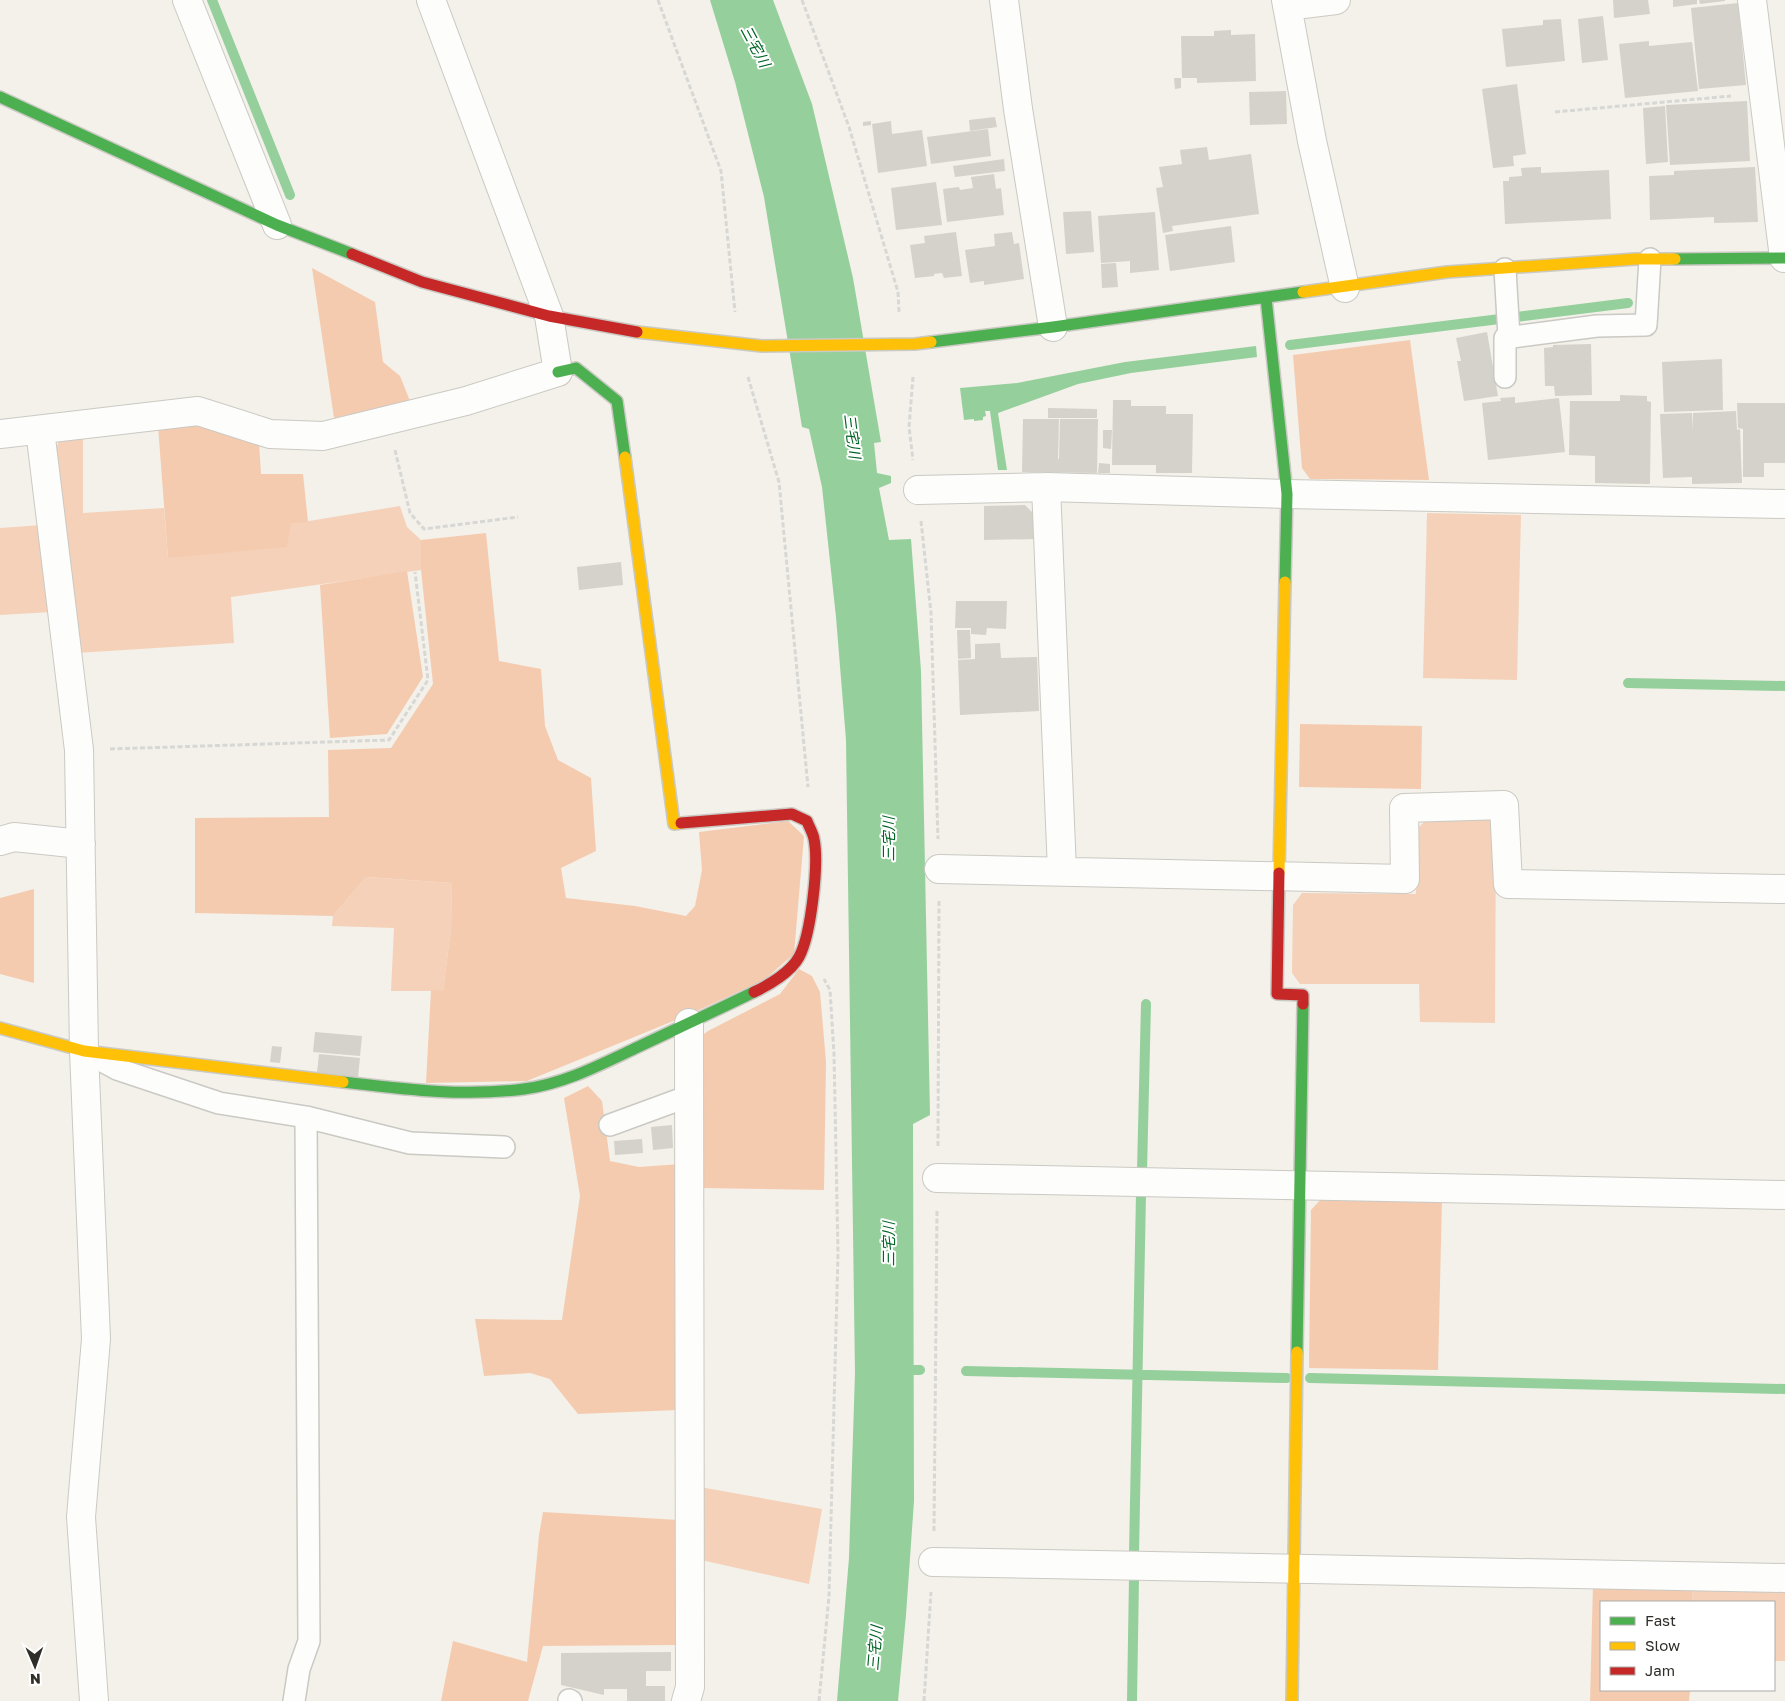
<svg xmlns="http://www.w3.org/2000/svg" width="1785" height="1701" viewBox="0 0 1785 1701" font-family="'Golos Text','Noto Sans JP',sans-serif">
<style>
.green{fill:#f5d1b9}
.forest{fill:#f5cbb0}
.water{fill:#95cf9c}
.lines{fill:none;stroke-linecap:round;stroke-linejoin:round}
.stream{stroke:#95cf9c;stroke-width:10}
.building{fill:#d4d2cb}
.lane-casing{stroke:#cac9c3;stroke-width:24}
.street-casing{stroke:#cac9c3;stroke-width:30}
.fast-casing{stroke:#cac9c3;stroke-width:14}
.slow-casing{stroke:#cac9c3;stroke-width:14}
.jam-casing{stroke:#cac9c3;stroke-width:14}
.path{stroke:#d7d7d5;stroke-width:3;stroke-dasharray:5 2.5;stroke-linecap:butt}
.lane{stroke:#fdfdfc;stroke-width:21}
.street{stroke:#fdfdfc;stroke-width:28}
.fast{stroke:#4caf50;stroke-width:11}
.slow{stroke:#ffc107;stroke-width:11}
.jam{stroke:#c62828;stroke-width:11}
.labels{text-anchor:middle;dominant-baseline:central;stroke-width:4;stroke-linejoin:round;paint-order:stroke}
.water-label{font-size:15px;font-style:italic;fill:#006424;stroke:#fff}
</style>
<rect width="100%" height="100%" fill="#f3f1e9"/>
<path class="green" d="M83,436V513L164,508L168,558L291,524L400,506L407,527L421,540V570L231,597L234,643L77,653L56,449L60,438Z
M1427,513L1521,515L1517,680L1423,678Z
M43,525L51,612L0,615V528Z
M1486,817L1496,824L1495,1023L1420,1022L1419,984H1300L1292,973L1293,905L1302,893L1416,894L1417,829L1427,819Z
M366,877L452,883L451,928L443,991H391L394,928L332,926L333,916Z
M700,1487L822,1509L809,1584L701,1560Z
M1693,1585L1785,1588V1661H1774V1602H1692Z"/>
<path class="forest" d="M312,268L375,302L383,362L400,376L410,401L334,418Z
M1410,340L1429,480L1310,479L1302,468L1293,355Z
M201,422L259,442L261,474H303L308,522L291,524L287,547L168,558L158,426Z
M486,533L499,661L541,669L545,726L558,760L591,778L596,851L561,868L566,898L635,906L686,916L695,906L702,870L699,832L788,821L804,836L794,954L764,980L688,1015L527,1081L426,1083L431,990L443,991L451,928L452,883L366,877L333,916L195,913V818L329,817L328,750L391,748L433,684L421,570V540Z
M407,571L423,677L387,734L330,738L320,585Z
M1300,724L1422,726L1421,789L1299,787Z
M34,889V983L0,974V898Z
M799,969L812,976L820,992L826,1062L824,1190L702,1188L700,1037L708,1031L780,994Z
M588,1086L602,1101L610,1161L639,1167L681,1164L678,1410L578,1414L550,1379L530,1373L484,1376L475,1319L562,1320L580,1196L564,1098Z
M1323,1197L1442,1199L1438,1370L1309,1368L1311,1210Z
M543,1512L679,1520L680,1645L543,1646L528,1701H441L453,1641L527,1662L539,1535Z
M1593,1584L1693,1585L1692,1602H1601V1690H1690L1689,1701H1590Z"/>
<path class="water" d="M710,0H773L812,104L853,278L881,442L874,443L877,473L891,476V483L879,488L889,540L911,539L921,671L930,1115L913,1124L914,1501L906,1615L898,1701H837L849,1558L855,1373L846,740L836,617L822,487L809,429L802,427L764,197L735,82Z
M1256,346L1257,357L1131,373L1078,384L998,413L1007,470H998L990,411H985L986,416L983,417V420L974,421V419L964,420L960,388L1017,383L1125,362Z"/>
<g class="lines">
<path class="stream" d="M212,0L290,195
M1290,345L1628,303
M1628,683L1785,686
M1142,1171L1146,1004
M901,1370H920
M966,1371L1287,1378
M1310,1378L1785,1389
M1134,1554L1141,1194
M1132,1701L1134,1577"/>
</g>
<path class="building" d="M1613,0H1648L1650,14L1614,18Z
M1673,0H1697V4L1673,7Z
M1699,0H1725V1L1700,4Z
M1738,3L1746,85L1699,89L1691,8Z
M1603,16L1608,60L1582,63L1578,19Z
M1561,19L1565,61L1506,67L1502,29L1543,25V20Z
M1231,30V35L1255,34L1256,81L1197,83V78H1182L1181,36H1214V31Z
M1649,41V46L1692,42L1698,91L1625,98L1619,44Z
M1174,78H1181V88L1175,89Z
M1517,84L1526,154L1513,156L1514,166L1493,168L1482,89Z
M1286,91L1287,124L1250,125L1249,92Z
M1747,101L1750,161L1670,165L1666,105Z
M1665,106L1668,162L1646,164L1643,108Z
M995,117L997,127L970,131L969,120Z
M871,121V125L863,126V122Z
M891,121L892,134L922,130L927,166L878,173L872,124Z
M988,129L991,156L931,164L927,137Z
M1207,147L1209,160L1251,154L1259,214L1172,226L1173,231L1163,233L1156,188L1163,187L1159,167L1182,164L1180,150Z
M1004,159L1005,171L955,177L953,166Z
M1541,167V173L1609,170L1611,219L1505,224L1503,181H1509V177L1522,176L1521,168Z
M1755,167L1758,222L1714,223V217L1650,220L1649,176L1674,175V171Z
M994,174L996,189L1001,188L1004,215L947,222L943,189L959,187L960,190L973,188L971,177Z
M936,182L942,225L896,230L891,188Z
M1091,211L1094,252L1066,254L1063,212Z
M1155,212L1159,270L1130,273V261L1101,263L1098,216Z
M1231,226L1235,262L1170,271L1165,235Z
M956,232L962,276L944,278L942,273L934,274V276L915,278L910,245L925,243L924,236Z
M1012,232L1014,244L1019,243L1024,279L984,285V281L970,283L965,250L995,246L994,234Z
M1116,263L1118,287L1102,288L1101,264Z
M1487,332L1498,396L1464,401L1457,361H1461L1456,338Z
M1591,344L1592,395L1555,396L1554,386H1545L1544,348L1553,347V345Z
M1722,359L1723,410L1664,412L1662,362Z
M1620,395L1647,396V401L1651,402L1650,484L1595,483V456L1569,455L1570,401H1620Z
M1515,397V403L1559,398L1565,452L1488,460L1482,403L1501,401L1500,398Z
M1113,400H1131V406H1166V414H1193L1192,473H1156V465H1112Z
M1737,403H1785V463H1764V477H1743V429L1738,428Z
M1048,408L1097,409V418H1048Z
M1736,411L1737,430L1740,429L1742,483L1692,484V477L1663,478L1660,414L1692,413L1693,431V413Z
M1023,419H1059L1058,459H1059L1060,419H1098L1097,473L1022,472Z
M1103,430H1112L1111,449L1103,448Z
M1099,463L1110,464V473H1098Z
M1025,505L1036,516L1037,539L984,540V506Z
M621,562L623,585L579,590L577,567Z
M956,601H1007L1006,629L987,628L986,635L971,634V628H955Z
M957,630H970L971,658L958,659Z
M1000,643L1001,658L1037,657L1039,711L960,715L958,660L975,659V644Z
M315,1032L362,1036L360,1056L313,1052Z
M272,1046L282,1047L280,1063L270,1062Z
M319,1054L360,1058L358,1077L317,1072Z
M672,1125L673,1148L653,1150L651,1127Z
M642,1139L643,1153L615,1155L614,1141Z
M671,1652V1671H646V1686H665V1701H627V1689H604V1695L561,1685V1653Z"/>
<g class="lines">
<g class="lane-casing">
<path id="lane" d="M1505,269L1509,337
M1505,377V338L1597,326L1646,325L1650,259
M91,1055L117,1069L219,1103L306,1117L410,1143L504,1147
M610,1125L689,1096
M569,1700L571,1701
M294,1701L299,1669L309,1641L306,1117"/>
</g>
<g class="street-casing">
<path id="street" d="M187,0L277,225
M1004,0L1018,109L1053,327
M1286,0L1312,141L1345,288
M1752,0L1784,258
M1287,6L1336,0
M40,430L79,750L84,1051L96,1339L81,1517L94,1701
M0,434L198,411L270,434L323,436L466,401L558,372L549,316L431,0
M1046,487L1062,871
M918,490L1046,487L1287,494L1785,504
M0,841L14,837L81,844
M939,869L1405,879L1404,808L1504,805L1508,884L1785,889
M937,1178L1785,1195
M933,1562L1785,1578
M686,1701L690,1687L689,1023"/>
</g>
<g class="fast-casing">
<path id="fast" d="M0,97L277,225L352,254
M1675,259L1785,258
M1266,298L1287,494L1285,582
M931,342L1053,327L1303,292
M558,372L576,368L617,401L625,457
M343,1082C403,1089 463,1097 524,1089C564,1084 602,1064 638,1047C676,1029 715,1011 754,992
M1297,1352L1303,1004"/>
</g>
<g class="slow-casing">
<path id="slow" d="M1303,292L1447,272L1636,259H1675
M637,332L762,346L915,344L931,342
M625,457L674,824L681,823
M1279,873L1285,582
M0,1028L84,1051L343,1082
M1292,1701L1297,1352"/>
</g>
<g class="jam-casing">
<path id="jam" d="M352,254L422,282L549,316L637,332
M681,823L792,814L807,821C809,827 813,833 814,839C819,864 811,935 799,957C791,972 769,985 754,992
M1279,873L1277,994L1303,995V1004"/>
</g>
<path class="path" d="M658,0L721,171L735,312
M802,0L849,127L898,292L899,312
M1555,112L1731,96
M748,377L779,482L808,787
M913,377L909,427L913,460
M395,450L410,513L424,529L518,517
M921,521L931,613L938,839
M110,749L389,740L428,680L415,572
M938,1146L939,900
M934,1531L937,1210
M819,1701L829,1596L838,1253L834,1054L830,990L824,979
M924,1701L931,1592"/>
<use href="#lane" class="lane"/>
<use href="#street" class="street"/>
<use href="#fast" class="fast"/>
<use href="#slow" class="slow"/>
<use href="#jam" class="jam"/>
</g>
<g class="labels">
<g class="water-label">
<text transform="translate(756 46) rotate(62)">三宅川</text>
<text transform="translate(853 436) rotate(83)">三宅川</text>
<text transform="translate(888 839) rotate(-90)">三宅川</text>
<text transform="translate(888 1244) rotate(-90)">三宅川</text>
<text transform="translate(874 1648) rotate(-85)">三宅川</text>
</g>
</g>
<rect x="1600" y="1601" width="175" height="90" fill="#ffffff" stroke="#acaba9"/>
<rect x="1610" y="1617" width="25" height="8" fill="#4caf50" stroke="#acaba9"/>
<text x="1645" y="1626" font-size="15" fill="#2f2e28">Fast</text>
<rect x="1610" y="1642" width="25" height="8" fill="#ffc107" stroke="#acaba9"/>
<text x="1645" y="1651" font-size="15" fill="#2f2e28">Slow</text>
<rect x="1610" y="1667" width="25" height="8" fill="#c62828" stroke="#acaba9"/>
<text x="1645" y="1676" font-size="15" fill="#2f2e28">Jam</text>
<g transform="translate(35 1666) rotate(178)" stroke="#ffffff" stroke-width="4" paint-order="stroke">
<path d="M0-4L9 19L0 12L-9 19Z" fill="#2f2e28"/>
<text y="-8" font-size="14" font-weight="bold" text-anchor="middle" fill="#2f2e28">N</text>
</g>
</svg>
